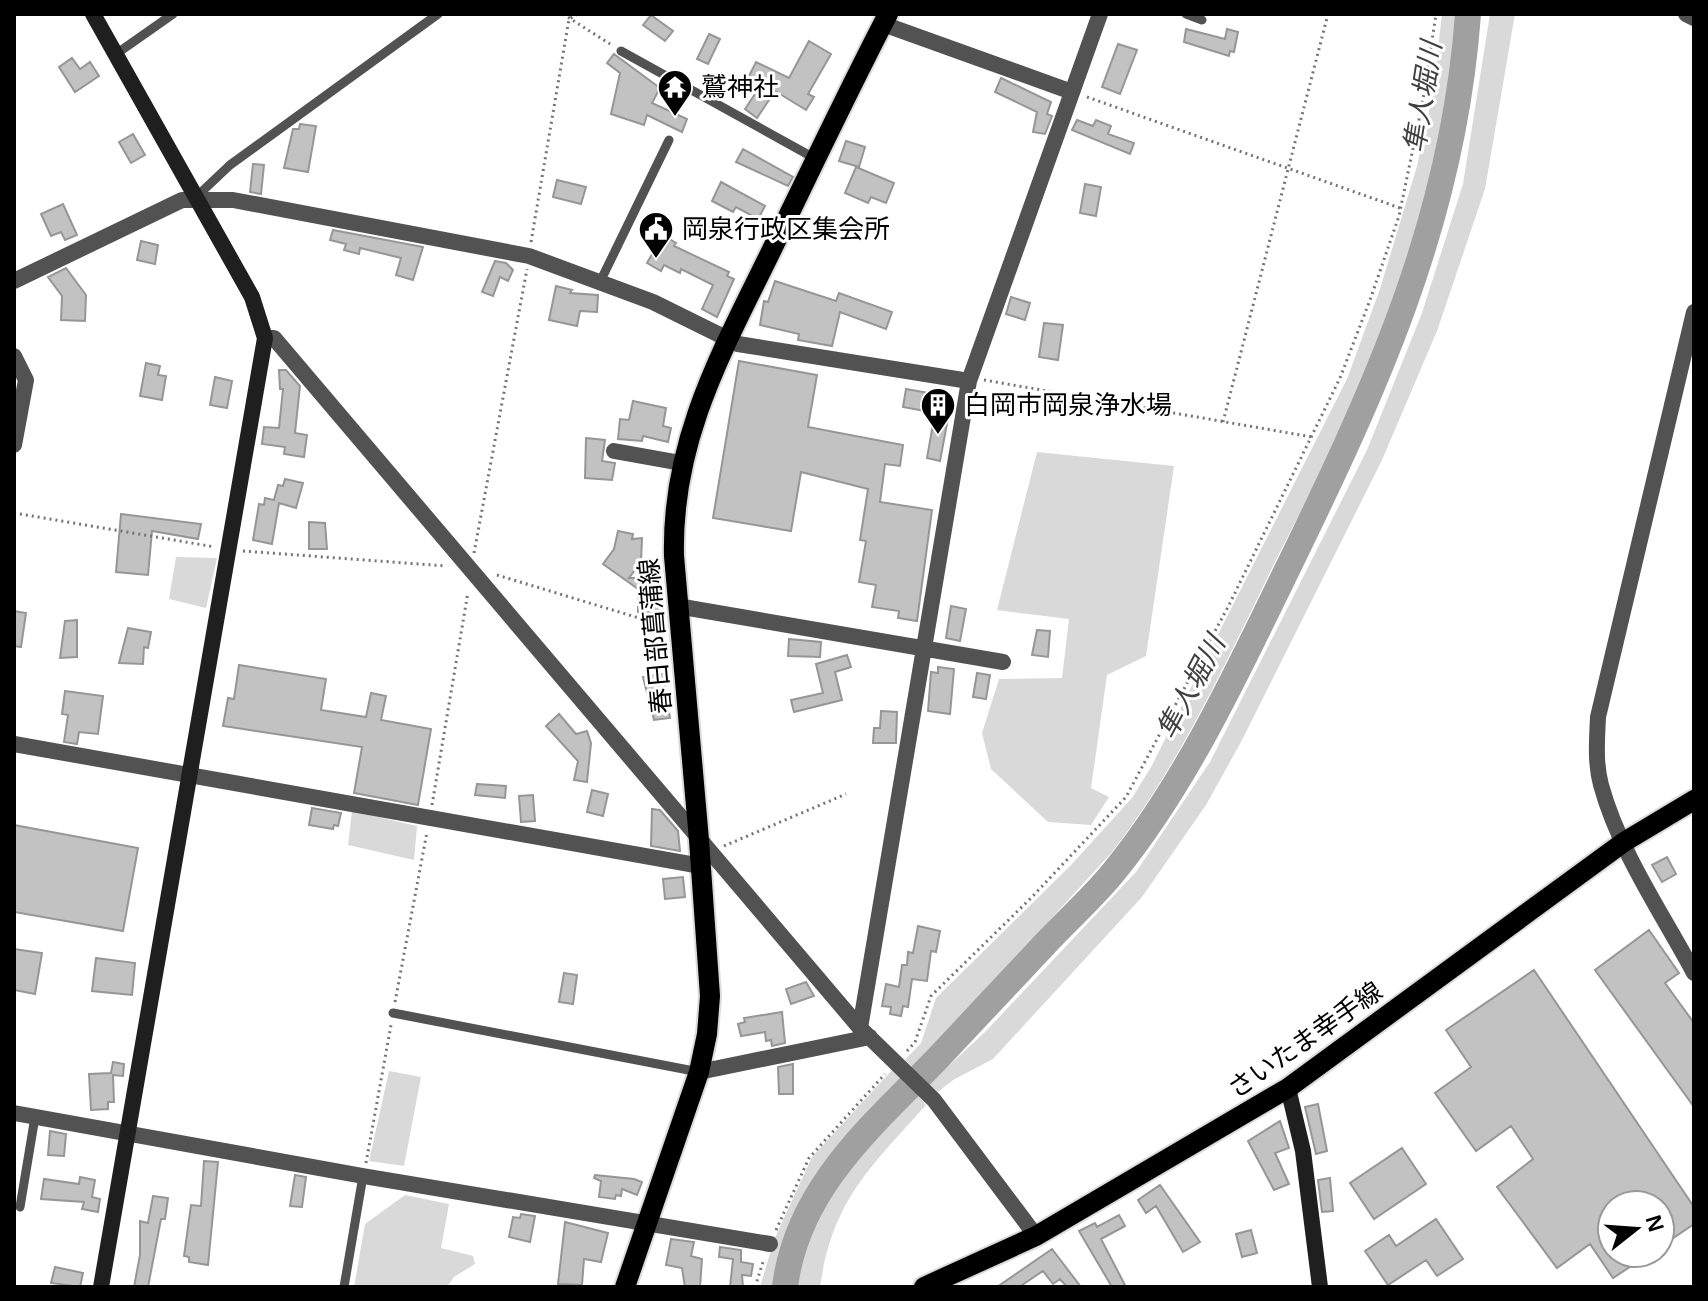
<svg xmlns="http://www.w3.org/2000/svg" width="1708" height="1301" viewBox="0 0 1708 1301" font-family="Helvetica,'Noto Sans JP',sans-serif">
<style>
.green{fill:#d9d9d9}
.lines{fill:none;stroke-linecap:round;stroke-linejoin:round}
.river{stroke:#a0a0a0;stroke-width:26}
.building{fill:#c2c2c2;stroke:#969696;stroke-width:2}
.primary-casing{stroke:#dbdbdb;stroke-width:24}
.path{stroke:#747474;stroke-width:3;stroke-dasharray:2 4;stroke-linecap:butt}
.lane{stroke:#525252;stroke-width:9}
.street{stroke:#525252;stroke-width:16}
.secondary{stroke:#1f1f1f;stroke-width:16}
.primary{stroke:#000;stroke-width:20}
.labels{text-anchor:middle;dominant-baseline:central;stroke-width:6;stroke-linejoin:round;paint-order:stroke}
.poi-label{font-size:26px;fill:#000;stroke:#fff;text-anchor:start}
.street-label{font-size:26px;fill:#000;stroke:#fff}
.water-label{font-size:28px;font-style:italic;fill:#414141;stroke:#fff}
</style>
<rect width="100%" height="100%" fill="#fff"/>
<path class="green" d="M1442,14H1459C1448,141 1412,265 1365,383C1343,439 1310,492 1283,546C1231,650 1184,759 1112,852L914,1069L905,1060L921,1043L936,998L1071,865L1132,798L1151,767L1347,379L1380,289L1417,166L1433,92Z
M1490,14H1515L1485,189L1437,331L1382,460L1241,742L1206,805L1142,897L993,1059L953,1080L938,1092L929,1084L985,1032L1136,872L1210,762L1367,450L1422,313L1463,184Z
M1037,452L1174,466L1146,656L1107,675L1091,788L1109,797L1091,825L1048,822L991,769L982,733L999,679L1062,678L1069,619L997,610Z
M176,557L217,558L206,608L169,599Z
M352,811L417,826L414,860L348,845Z
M892,1070L903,1079C837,1152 803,1189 777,1287H760L774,1240L812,1157Z
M389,1071L421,1077L404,1166L369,1161Z
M917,1094L926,1105C870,1168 833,1199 820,1287H793L821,1201L875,1131Z
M405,1195L449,1204L441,1248L473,1256L475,1264L454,1277L447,1287H354L365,1224Z"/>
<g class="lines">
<path class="river" d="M785,1287C797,1188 873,1125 938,1058C974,1020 1009,982 1045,944C1068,919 1095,896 1116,869C1184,785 1235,677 1282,580C1373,394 1453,224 1468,14"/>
</g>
<path class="building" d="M651,15L673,31L665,41L643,25Z
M1186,29L1225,39L1227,29L1238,32L1234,52L1230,51L1229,56L1184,42Z
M709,34L720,39L708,64L697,59Z
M809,41L831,54L808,94L814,97L806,110L775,91L757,118L745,109L759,88L746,82L756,62L789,78Z
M1118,44L1137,50L1120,94L1102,87Z
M614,54L660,88L652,103L687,119L682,132L647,115L644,125L611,114L620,73L607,63Z
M72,58L80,69L90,62L99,76L75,92L59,67Z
M1001,78L1051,102L1047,114L1052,116L1045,134L1033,132L1037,112L995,92Z
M1077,120L1093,126L1096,120L1111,126L1108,134L1134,143L1130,154L1072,130Z
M300,124L316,126L308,172L284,168L293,129H299Z
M133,134L145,155L131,163L119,142Z
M846,141L865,147L859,167L839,161Z
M743,149L793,177L788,186L736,162Z
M253,164L264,165L261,194L250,192Z
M856,167L894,183L886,203L871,197L868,203L845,193Z
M557,180L586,187L581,204L553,197Z
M721,182L765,206L758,219L736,207L733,212L712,201Z
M1085,184L1101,187L1096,216L1080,213Z
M63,204L77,235L65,240L61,232L51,236L41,214Z
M333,230L423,247L413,280L396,275L401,258L360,248L359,254L344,250L346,244L330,240Z
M663,235L676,243L674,246L729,272L727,276L734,279L717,317L702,309L713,285L681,269L680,273L664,265L661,271L647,263Z
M141,241L158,245L155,264L137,260Z
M495,261L506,263L513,270L508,281L500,277L493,296L482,292Z
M66,268L86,295L85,321L61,320L62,296L48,277Z
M775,281L836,301L839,293L892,312L886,329L840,312L832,346L798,340L799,334L760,325L764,301L768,302Z
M556,286L572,290L570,293L598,295L597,312L580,311L577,326L549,320Z
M1011,297L1030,303L1025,320L1006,314Z
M1044,323L1063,325L1058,360L1039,357Z
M739,361L817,375L808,427L903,445L900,466L885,464L880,502L932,510L917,621L898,618L899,611L872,607L876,585L859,582L866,541L860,540L868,489L801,472L791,531L713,518Z
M146,363L160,366L158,375L166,376L162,400L140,396Z
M279,370H286L300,386L295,433L307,435L304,457L284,454L285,447L262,444L264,427L279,428L283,389H280Z
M215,377L232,381L227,408L210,405Z
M906,389L952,397L940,461L927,458L935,413L903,407Z
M633,401L666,408L663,426L671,428L668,442L643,436L642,441L618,439L620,419L629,420Z
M586,438L605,440L602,461L615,463L612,480L585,478Z
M285,479L303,483L296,508L279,503L272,544L253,540L259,504L264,505L265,498L274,500L278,485L283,486Z
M121,514L201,524L198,539L152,531L148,575L116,572Z
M309,522L325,523L327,549H309Z
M618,531L633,534L632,539L642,538L641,562L629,578H653V586H658L659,612H638V589L603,564L614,549Z
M951,606L966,609L960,641L946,638Z
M14,611L26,613L21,647L14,646Z
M77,620V657L60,658L65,621Z
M128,628L151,632L148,648L144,647L143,664L119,663Z
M1037,630L1050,631L1048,657L1032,655Z
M789,639L821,642L820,657L788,656Z
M847,655L851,667L835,672L842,700L794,712L791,700L823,693L816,664Z
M239,665L326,679L321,710L366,717L371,693L386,696L381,720L431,729L418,805L354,793L362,747L223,726L228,698L234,699Z
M938,667L954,669L950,714L928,711L931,672L938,673Z
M977,673L990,675L986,699L973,697Z
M663,674L670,718L654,720L643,677Z
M65,691L103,696L98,734L79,732L77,744L64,742L68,715L62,714Z
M881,711L897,712L896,743H873L874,728H880Z
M559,714L576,734L587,731L591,743L587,782L574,780L578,761L546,726Z
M477,784L506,786L505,798L475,795Z
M592,790L608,794L603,816L587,812Z
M533,795L535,821L521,822L519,796Z
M312,808L341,813L338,826L334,825L333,829L309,825Z
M652,809L660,810L678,831L680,851L651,846Z
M14,825L138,848L123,931L14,912Z
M1667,857L1676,874L1662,882L1652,865Z
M683,877L685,897L665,899L663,879Z
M918,926L940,931L936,952L931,951L927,981L912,979L908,1007L903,1006L901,1016L890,1014L891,1007L882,1006L886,984L899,987L902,965H907L908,952L913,953Z
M1649,930L1679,973L1665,983L1694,1023V1107L1595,970Z
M14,949L42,953L35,994L14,990Z
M96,958L135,963L132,995L92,991Z
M1534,970L1694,1207V1224L1660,1247V1205H1612V1253H1651L1613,1278L1590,1244L1557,1268L1497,1187L1533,1159L1511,1126L1476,1151L1435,1093L1471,1067L1446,1030Z
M564,973L577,975L573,1004L559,1002Z
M806,982L814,996L791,1004L786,989Z
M782,1012L785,1043L772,1046L771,1040L766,1041L765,1032L741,1036L738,1024L745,1022L744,1018Z
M113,1062L124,1064L123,1076L113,1075L114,1102H108V1109L91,1110L89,1074L111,1073Z
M793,1064V1094H779L778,1067Z
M1318,1104L1327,1151L1316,1154L1305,1107Z
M1280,1121L1289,1148L1275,1153L1289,1184L1274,1190L1248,1141Z
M50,1131L66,1134L64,1156L48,1155Z
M1402,1148L1426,1184L1374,1219L1350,1183Z
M204,1161L218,1162L208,1265L189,1262V1257L184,1256L191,1205L201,1206Z
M295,1175L306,1177L302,1207L290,1206Z
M595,1175L634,1179L642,1182L637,1195L622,1189L621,1196L616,1195L615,1199L599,1197L601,1181L594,1178Z
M80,1177L95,1180L92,1197L100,1199L98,1212L82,1209L84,1202L41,1199L44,1179L79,1184Z
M1330,1178L1333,1211L1322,1212L1318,1180Z
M1160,1185L1200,1242L1183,1252L1156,1206L1146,1213L1138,1200Z
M153,1196L168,1198L165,1219H161L148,1287H134L140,1255V1221L148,1223Z
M521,1214L535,1216L530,1242L509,1237L513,1217L520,1218Z
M1119,1215L1125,1226L1101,1239L1126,1287H1112L1079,1231L1095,1223L1097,1227Z
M1436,1219L1463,1259L1437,1276L1426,1260L1388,1285L1365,1251L1389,1235L1396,1246Z
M565,1222L608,1233L601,1262L584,1259L582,1285L558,1284Z
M1251,1230L1257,1253L1242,1257L1236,1234Z
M671,1239L694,1242L691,1256L702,1259L700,1287H685L682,1268L666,1265Z
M720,1247L741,1250V1262L753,1264L751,1276L742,1275L743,1287H730L733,1259L719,1257Z
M1052,1249L1081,1287H1067L1060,1279L1053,1284L1043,1271L1019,1287H997Z
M55,1267L83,1273L80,1287L51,1283Z"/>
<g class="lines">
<g class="primary-casing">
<path id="primary" d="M625,1287L699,1072L707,1034L710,996L699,840L674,556C671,435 727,343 778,237C814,163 850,87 888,14
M924,1287L1036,1236L1288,1088L1624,842L1694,800"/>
</g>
<path class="path" d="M563,14L610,44
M1087,97L1400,208
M531,242L569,19L578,14
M984,380L1312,437
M1223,422L1328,14
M14,513L215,547
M243,551L446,566
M474,553L527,269
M497,575L662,625
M432,805L468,592
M724,846L846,794
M395,1002L427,832
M907,1051L915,1042L931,996L1031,898L1126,797L1229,605L1340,378L1370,300L1399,216L1423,100L1436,14
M366,1163L391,1025
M776,1230L809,1158L885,1074
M755,1287L764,1259"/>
<path class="lane" d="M1186,14L1202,20
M621,51L816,159
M116,54L173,14
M195,198L230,165L438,14
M600,282L669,140
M393,1013L699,1072
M20,1207L35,1117
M344,1287L363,1176"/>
<path class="street" d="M1686,14L1694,18
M883,24L1072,92
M14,281L182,200H233L529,256L653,302L738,344L969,381
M1694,312L1598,717C1597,740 1595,763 1601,785C1619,851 1662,913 1694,973
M265,338H274L860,1028L934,1100L1036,1236
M14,356L26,380L14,445
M614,451L681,463
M677,606L1003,662
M14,744L701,866
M860,1028L969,381L1100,14
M699,1072L870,1037
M14,1113L363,1176L770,1244"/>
<path class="secondary" d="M93,14L252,297L265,338L101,1287
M1288,1088L1303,1151L1320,1287"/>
<use href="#primary" class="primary"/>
</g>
<defs>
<g id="temple-pin" transform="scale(1.8)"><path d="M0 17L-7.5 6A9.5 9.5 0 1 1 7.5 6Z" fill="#000" stroke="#fff"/><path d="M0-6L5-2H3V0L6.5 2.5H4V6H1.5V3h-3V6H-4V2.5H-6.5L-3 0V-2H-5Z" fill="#fff"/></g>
<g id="civic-pin" transform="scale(1.8)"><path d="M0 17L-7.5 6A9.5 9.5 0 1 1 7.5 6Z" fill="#000" stroke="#fff"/><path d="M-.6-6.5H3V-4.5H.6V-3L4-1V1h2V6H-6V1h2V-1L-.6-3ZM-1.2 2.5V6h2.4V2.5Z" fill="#fff"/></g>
<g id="building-pin" transform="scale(1.8)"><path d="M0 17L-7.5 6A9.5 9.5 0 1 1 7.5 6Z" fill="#000" stroke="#fff"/><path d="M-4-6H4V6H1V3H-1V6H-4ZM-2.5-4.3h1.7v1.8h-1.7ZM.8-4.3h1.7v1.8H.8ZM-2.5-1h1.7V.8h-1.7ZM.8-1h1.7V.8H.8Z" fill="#fff"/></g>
</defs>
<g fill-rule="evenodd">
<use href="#temple-pin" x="675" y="87"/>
<use href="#civic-pin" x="656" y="229"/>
<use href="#building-pin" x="938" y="405"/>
</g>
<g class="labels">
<g class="poi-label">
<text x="701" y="87">鷲神社</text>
<text x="682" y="229">岡泉行政区集会所</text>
<text x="964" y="405">白岡市岡泉浄水場</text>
</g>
<g class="street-label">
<text transform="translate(655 636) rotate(-95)">春日部菖蒲線</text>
<text transform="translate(1305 1040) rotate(-35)">さいたま幸手線</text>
</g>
<g class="water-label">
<text transform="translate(1423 97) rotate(-81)">隼人堀川</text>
<text transform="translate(1191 687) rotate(-62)">隼人堀川</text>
</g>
</g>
<rect width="1708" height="1301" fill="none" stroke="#000000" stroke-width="32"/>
<g transform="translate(1636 1229) rotate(73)"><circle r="38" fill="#ffffff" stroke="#999999" stroke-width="2"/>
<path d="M0-6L14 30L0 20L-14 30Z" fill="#000000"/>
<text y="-12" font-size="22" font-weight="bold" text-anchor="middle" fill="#000000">N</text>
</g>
</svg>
